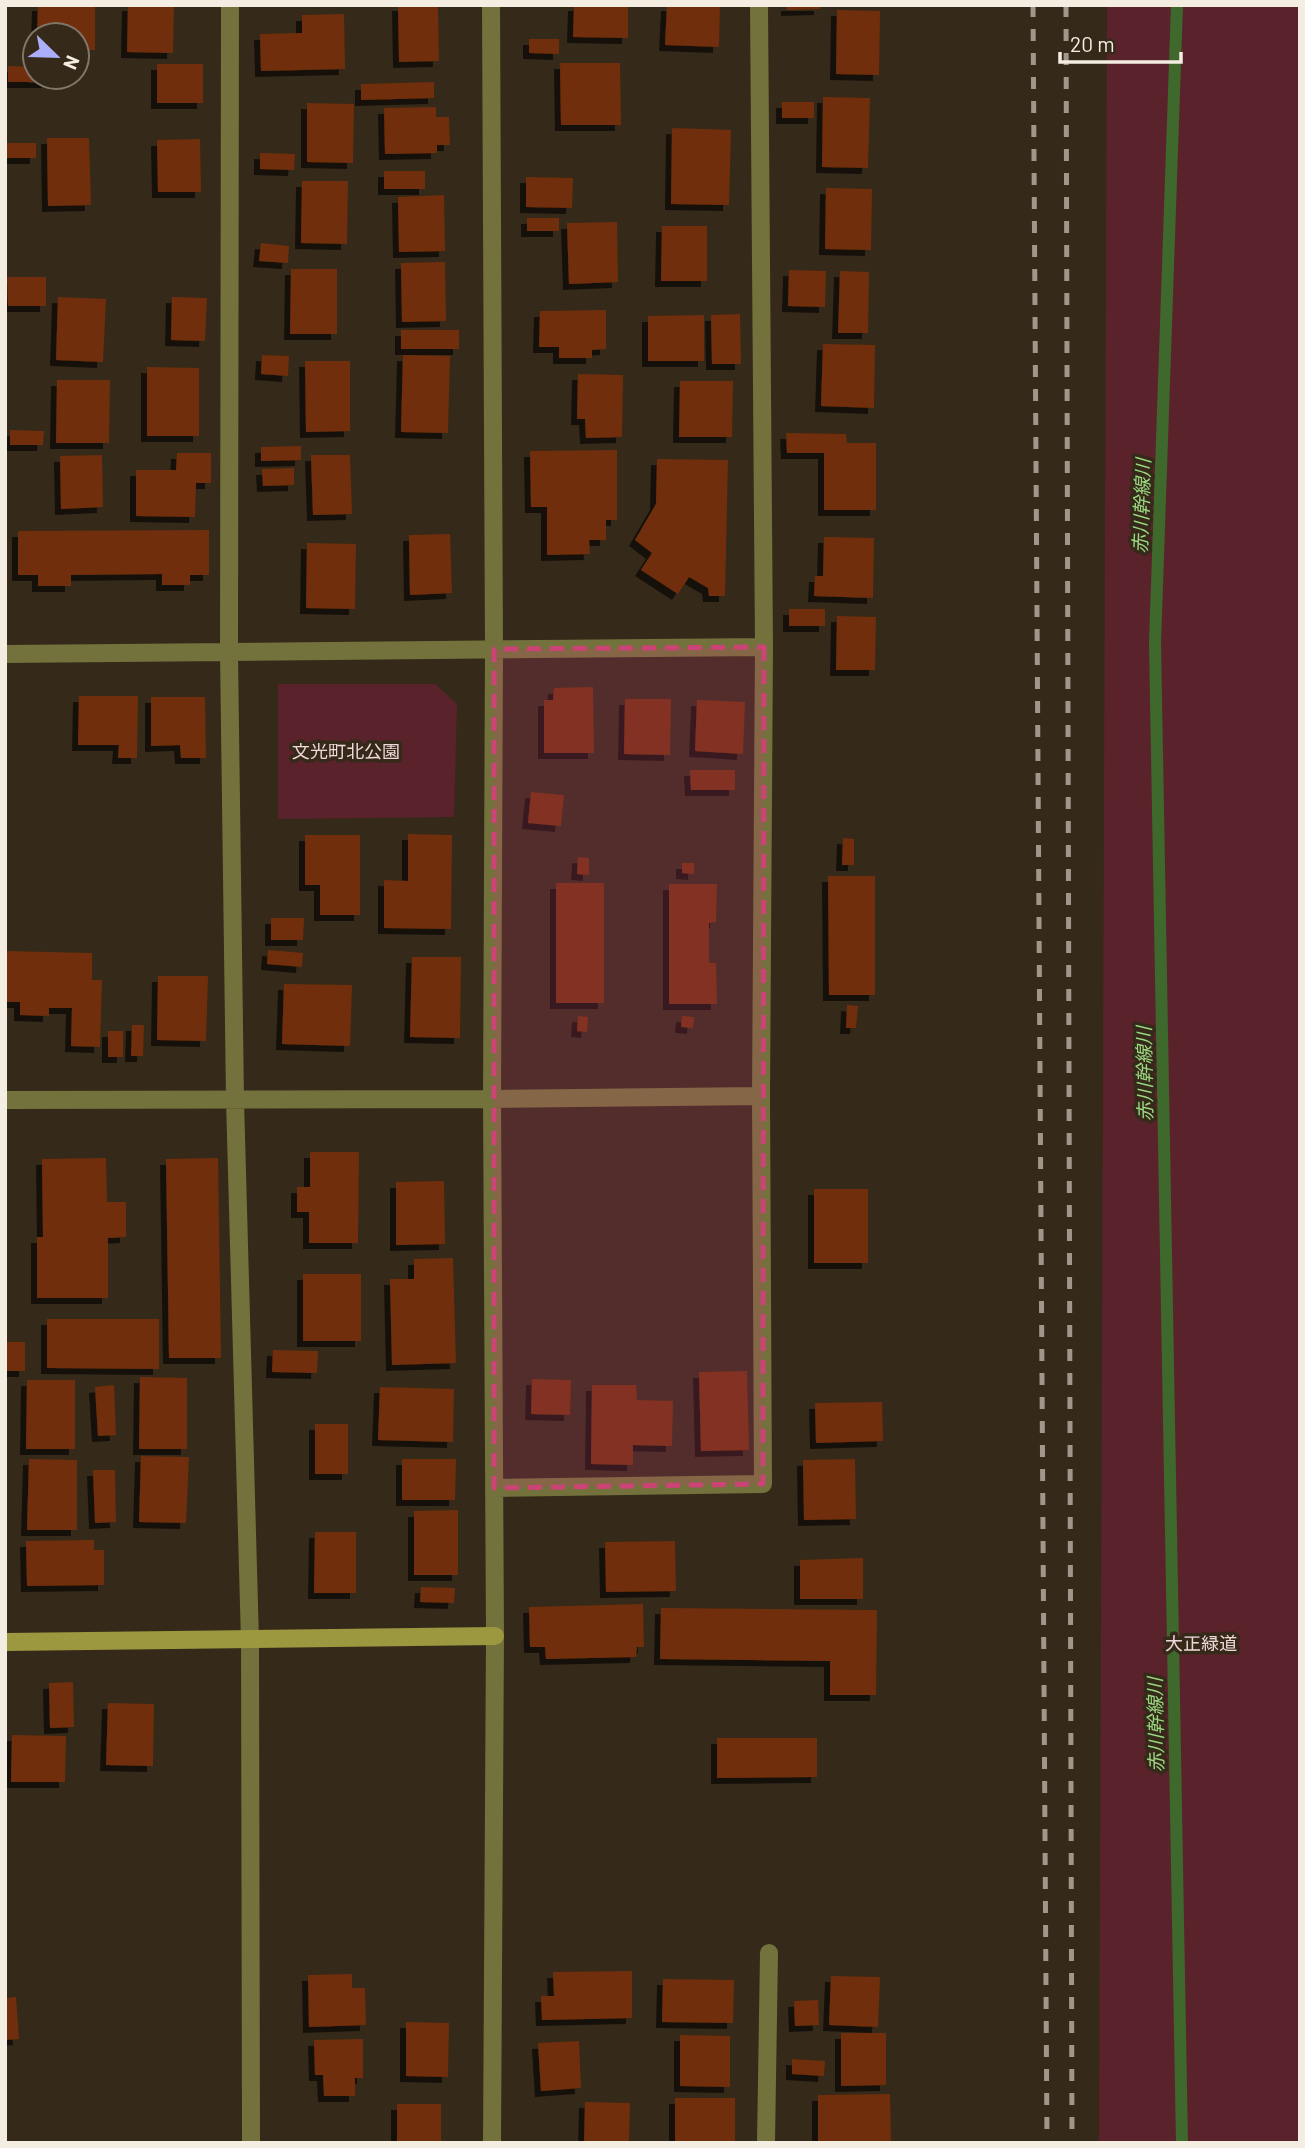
<svg xmlns="http://www.w3.org/2000/svg" width="1305" height="2148" viewBox="0 0 1305 2148" font-family="Barlow,'Noto Sans JP',sans-serif">
<style>
.green{fill:#5a232b}
.lines{fill:none;stroke-linecap:round;stroke-linejoin:round}
.stream{stroke:#3f692c;stroke-width:12}
.building{fill:#6f2e0a;filter:url(#shadow)}
.street{stroke:#73713c;stroke-width:18}
.secondary{stroke:#9c983f;stroke-width:18}
.rail{stroke:#a0978a;stroke-width:5;stroke-dasharray:12 12;stroke-linecap:butt}
.marked{fill:#cc4376;fill-opacity:0.2;stroke:#cc4376;stroke-width:5;stroke-dasharray:14 9;stroke-linejoin:round}
.labels{text-anchor:middle;dominant-baseline:central;stroke-width:7;stroke-linejoin:round;paint-order:stroke}
.park-label{font-size:18px;fill:#efd7d8;stroke:#352919}
.water-label{font-size:19px;font-style:italic;fill:#9bd982;stroke:#352919}
</style>
<defs>
<filter id="shadow"><feDropShadow dx="-6" dy="6" stdDeviation="0" flood-color="#0009"/></filter>
</defs>
<rect width="100%" height="100%" fill="#352919"/>
<path class="green" d="M1107,5H1300V2143H1099Z
M278,684H435L457,704L454,817L278,819Z"/>
<g class="lines">
<path class="stream" d="M1177,5L1155,643L1182,2143"/>
</g>
<path class="building" d="M38,5H95V50H77V35H37Z
M128,5H174L173,53L127,52Z
M398,5H438L439,61L399,62Z
M574,5H628V38L573,37Z
M667,5H720L719,47L665,45Z
M787,5H820V9L787,10Z
M837,10L880,11L879,75L836,74Z
M344,14L345,69L261,71L260,34L302,33V15Z
M529,39H559V54L529,53Z
M560,63H620L621,125H561Z
M157,64H203V103H157Z
M8,66L35,67V77H48V82H8Z
M434,82V98L361,100V84Z
M823,97L870,98L868,168L822,167Z
M782,102H814V118H782Z
M307,103L354,104L353,163L307,162Z
M436,107V117H449L450,145H437V153L385,154L384,108Z
M672,128L731,130L729,205L671,204Z
M47,138H89L91,205L48,206Z
M200,139L201,192H158L157,140Z
M7,143H36V158H7Z
M260,153L295,154L294,170L260,169Z
M384,171H425V189H384Z
M526,177L573,178L572,208L526,207Z
M302,181H348L347,244L301,243Z
M826,188L872,189L871,250L825,249Z
M444,195L445,251L399,252L398,197Z
M527,218H559V231H527Z
M617,222L618,282L569,284L567,223Z
M662,226H707V281H661Z
M261,243L289,246L288,263L259,261Z
M445,262L446,321L402,322L401,263Z
M291,269H337V334H290Z
M789,270L826,271L825,307L788,306Z
M840,271L869,272L868,333H838Z
M7,277H46V306H8Z
M58,297L106,299L103,362L56,360Z
M172,297L207,298L205,341L171,340Z
M606,310V349L592,350V358H559V347H539L540,311Z
M740,314L741,364H712L711,315Z
M704,315V361H648V316Z
M401,330H459V349H401Z
M823,344L875,345L874,408L821,406Z
M262,355L289,356L288,376L261,374Z
M403,355L450,356L448,433L401,432Z
M305,361H350V431L306,432Z
M147,367L199,368V436H147Z
M578,374L623,375L622,437L586,438L585,419H577Z
M57,380H110L109,443H56Z
M680,381H733L732,437H679Z
M10,430L44,431L43,445H10Z
M786,433L846,434L847,443H876V510H824V453H787Z
M301,446V460L261,461V447Z
M617,450V520H606V540H589L590,554L547,555V507H531L530,451Z
M177,453H211V483H196L195,517L136,516V470H176Z
M102,455L103,507L61,509L60,456Z
M311,455H350L352,514L313,515Z
M657,459L728,460L725,596H709L708,588L689,577L678,594L641,570L652,553L635,540L656,504Z
M294,468V485L263,486L262,469Z
M209,530V575H190V585H162V574L71,575V586H38V575H18V531Z
M450,534L452,593L410,595L409,535Z
M824,537L874,538L873,598L814,596L815,576H823Z
M307,543L356,544L355,609L306,608Z
M789,609H825V626H789Z
M837,616L876,617L875,670H836Z
M593,687L594,753H544V700H553L554,688Z
M79,696H138L137,758H118L119,745H78Z
M151,697H205L206,758H181L180,745L151,746Z
M625,699H671L670,755L624,754Z
M697,700L745,702L743,754L695,751Z
M690,770H735V790H691Z
M531,792L564,795L561,826L528,823Z
M408,834L452,835L451,929L384,928V880L408,881Z
M305,835H360V915H320V885H305Z
M843,838L854,839V865H842Z
M578,857L589,858V875L577,874Z
M682,863H694V874L682,873Z
M828,876H875V995H829Z
M556,883H604V1003H556Z
M669,884H717L716,922L709,923V963H716L717,1004H669Z
M271,918H304L303,940H271Z
M268,950L303,953L302,967L267,964Z
M5,951L92,953V980H102L100,1047L71,1046L72,1008H49V1016L20,1015V1002H5Z
M412,957H461L460,1038L410,1037Z
M158,976H208L206,1041L157,1040Z
M284,984L352,985L350,1046L282,1044Z
M847,1005L858,1006L856,1028H846Z
M578,1016L588,1017L587,1032L577,1031Z
M682,1016L694,1017L693,1028L681,1027Z
M132,1025H144L143,1056H131Z
M108,1031H123V1057H108Z
M310,1152H359L358,1243H309V1212H297V1187H310Z
M106,1158L107,1202H126V1237L108,1238V1298H37V1237H43L42,1159Z
M218,1158L221,1358H169L166,1159Z
M444,1181L445,1244L396,1245V1182Z
M814,1189H868V1263H814Z
M453,1258L456,1363L392,1365L390,1279H414V1259Z
M303,1274H361V1341H303Z
M47,1319H159V1369L47,1368Z
M5,1342H25V1371H5Z
M273,1350L318,1351L317,1373L272,1372Z
M747,1371L749,1450L701,1451L699,1372Z
M140,1377L187,1378V1449H139Z
M532,1379L571,1380L570,1415L531,1414Z
M27,1380H75V1449H26Z
M114,1385L116,1435L98,1436L95,1387Z
M592,1385H636L637,1400L673,1401L672,1446L633,1445V1465L591,1464Z
M380,1387L454,1389L453,1442L378,1440Z
M882,1402L883,1441L816,1443L815,1403Z
M315,1424H348V1474H315Z
M141,1456L189,1457L186,1523L139,1522Z
M29,1459L77,1460V1530H27Z
M402,1459H456L455,1500H402Z
M855,1459L856,1519L804,1520L803,1460Z
M93,1470H115L116,1522L95,1523Z
M458,1510V1575H414V1511Z
M315,1532H356V1593H314Z
M94,1540V1550H104V1585L27,1586L26,1541Z
M675,1541L676,1591L606,1592L605,1542Z
M863,1558V1599H800V1560Z
M421,1587L455,1588L454,1603L420,1602Z
M643,1604L644,1647H637L636,1657L546,1659L545,1647H530L529,1607Z
M661,1608L877,1610L876,1695H830V1661L660,1659Z
M73,1682L74,1727L50,1728L49,1683Z
M108,1703L154,1704L153,1766L106,1765Z
M12,1735L66,1736L65,1782H11Z
M717,1738H817V1777L717,1778Z
M632,1971V2018L542,2020L541,1996H554L553,1972Z
M352,1974V1988H365L366,2025L309,2027L308,1975Z
M831,1976L880,1977L878,2027L829,2025Z
M663,1979L734,1980L733,2023L662,2022Z
M16,1997L19,2039L5,2040V1998Z
M818,2000L819,2025L795,2026L794,2001Z
M406,2022L449,2023L448,2077L406,2076Z
M841,2033H886V2085L841,2086Z
M680,2035L730,2036V2087L680,2086Z
M363,2039V2078H355V2096H324L323,2075H315L314,2040Z
M579,2041L581,2088L541,2091L538,2043Z
M792,2059L825,2061L824,2076L792,2074Z
M890,2094L891,2143H818V2095Z
M675,2098H735V2143H675Z
M585,2102L630,2103L629,2143H584Z
M397,2104H441V2143H397Z"/>
<g class="lines">
<path class="street" d="M230,5L229,653L235,1100L250,1641L251,2143
M491,5L494,649L492,1099L495,1636L492,2143
M5,654L764,647
M5,1100L492,1099L761,1096L764,647L759,5
M494,1488L763,1484L761,1096
M766,2143L769,1953"/>
<path class="secondary" d="M5,1642L495,1636"/>
<path class="rail" d="M1033,5L1047,2143
M1066,5L1072,2143"/>
</g>
<path class="marked" d="M764,647L763,1484L494,1488V649Z"/>
<g class="labels">
<g class="park-label">
<text x="346" y="751">文光町北公園</text>
<text x="1201" y="1643">大正緑道</text>
</g>
<g class="water-label">
<text transform="translate(1141 506) rotate(-88)">赤川幹線川</text>
<text transform="translate(1144 1074) rotate(-91)">赤川幹線川</text>
<text transform="translate(1155 1725) rotate(-91)">赤川幹線川</text>
</g>
</g>
<rect width="1305" height="2148" fill="none" stroke="#f4ede2" stroke-width="14"/>
<g transform="translate(56 56) rotate(113)"><circle r="33" fill="#352919" stroke="#817769" stroke-width="2"/>
<path d="M0-5L12 26L0 18L-12 26Z" fill="#abaffb"/>
<text y="-10" font-size="19" font-weight="bold" text-anchor="middle" fill="#f4ede2">N</text>
</g>
<path d="M1060 52v10h121v-10" fill="none" stroke="#f4ede2" stroke-width="3.5"/>
<text x="1070" y="52" font-size="21" fill="#f4ede2" stroke="#352919" stroke-width="5" paint-order="stroke">20 m</text>
</svg>
